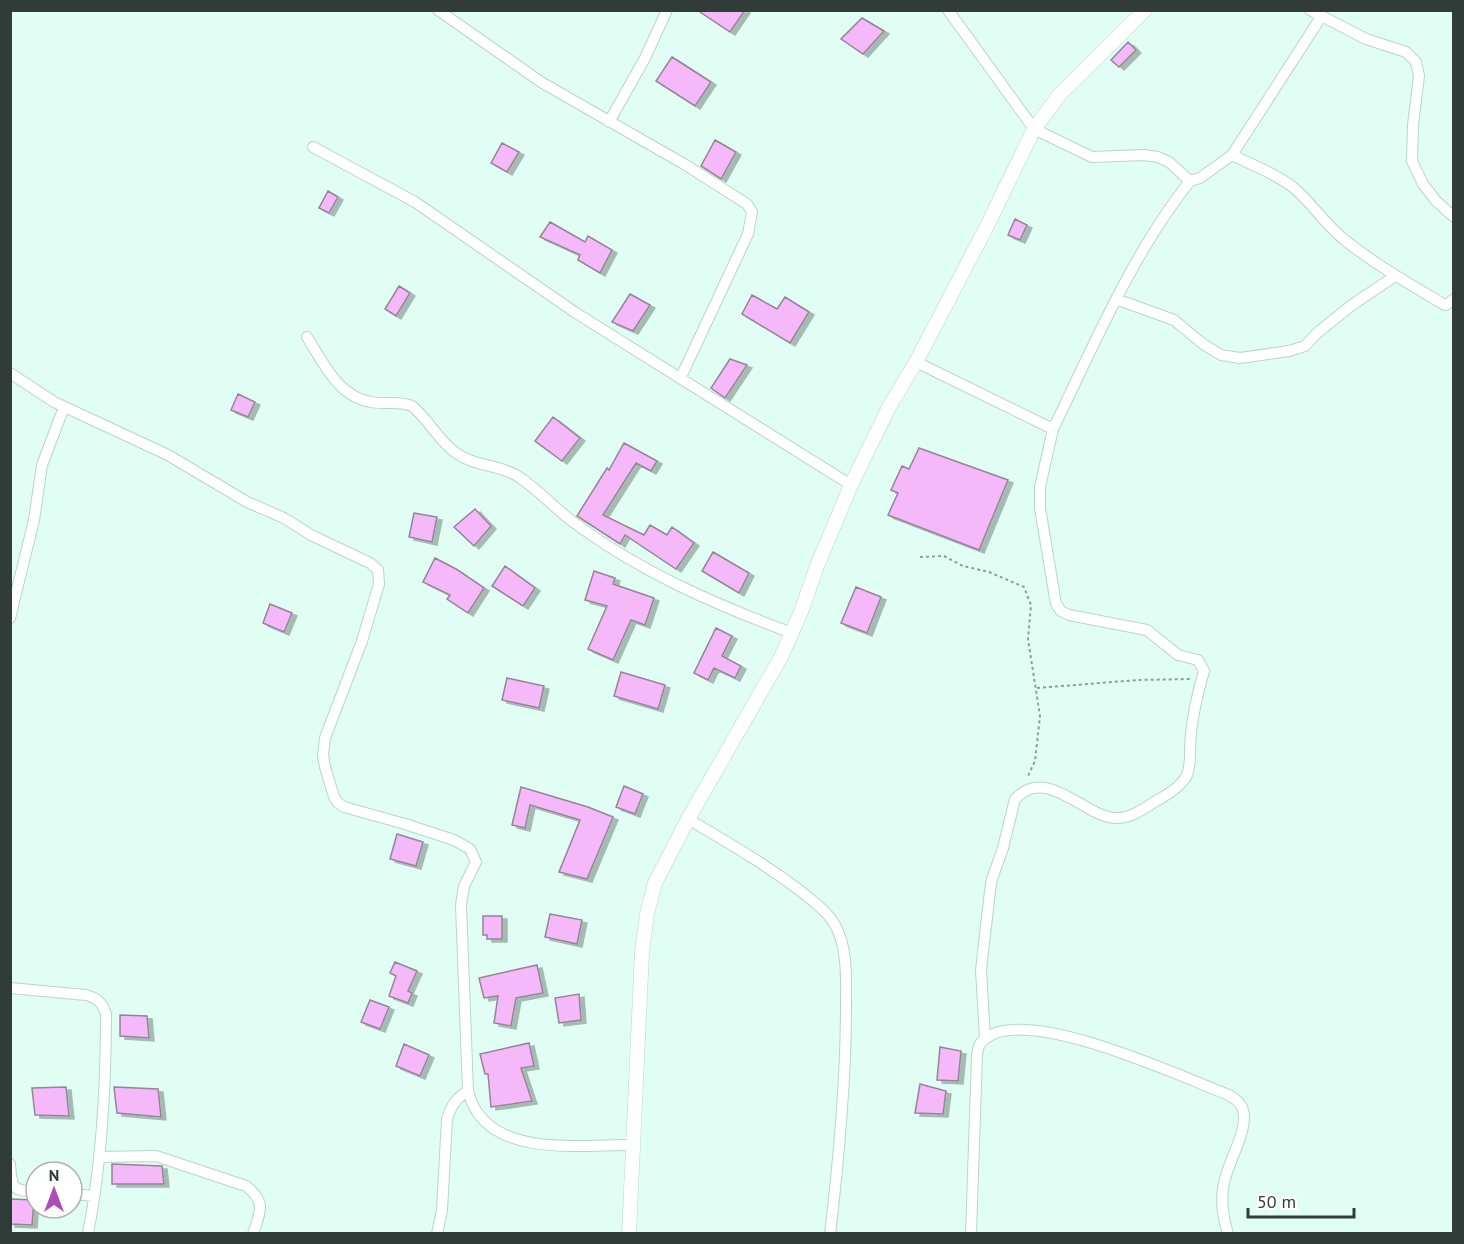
<svg xmlns="http://www.w3.org/2000/svg" width="1464" height="1244" viewBox="0 0 1464 1244" font-family="'PT Sans',sans-serif">
<style>
.building{fill:#f5b9f9;stroke:#948495;stroke-width:1.5;filter:url(#shadow)}
.lines{fill:none;stroke-linecap:round;stroke-linejoin:round}
.minor-casing{stroke:#b9d4cc;stroke-width:12}
.tertiary-casing{stroke:#b9d4cc;stroke-width:15}
.path{stroke:#8a9e98;stroke-width:2;stroke-dasharray:3 3;stroke-linecap:butt}
.minor{stroke:#fff;stroke-width:10}
.tertiary{stroke:#fff;stroke-width:14}
</style>
<defs>
<filter id="shadow"><feDropShadow dx="5" dy="3" stdDeviation="0" flood-color="#0004"/></filter>
</defs>
<rect width="100%" height="100%" fill="#e1fef4"/>
<path class="building" d="M697,10H745L730,32Z
M862,18L884,31L863,54L841,39Z
M1128,42L1136,50L1119,67L1111,60Z
M672,57L711,82L695,106L656,81Z
M715,140L736,152L721,179L701,166Z
M502,143L519,152L507,172L491,163Z
M328,191L338,197L329,213L319,208Z
M1015,219L1027,225L1020,240L1008,235Z
M550,222L585,242L588,236L612,250L600,273L578,260L580,255L540,237Z
M399,286L410,293L396,316L385,309Z
M630,294L650,305L633,331L612,322Z
M752,295L777,309L785,297L809,312L790,343L742,314Z
M730,359L747,365L725,398L711,388Z
M238,394L255,402L248,417L231,410Z
M553,417L580,438L562,461L535,441Z
M624,443L657,461L651,471L636,463L603,515L644,535L650,525L667,535L672,527L694,543L676,569L625,535L620,544L577,516L607,468L609,470Z
M919,448L1008,480L979,550L888,515L898,493L891,490L902,466L909,469Z
M475,509L491,526L474,546L454,527Z
M414,513L437,517L432,542L409,537Z
M713,552L749,573L739,593L702,571Z
M435,558L456,569L484,588L468,613L447,599L450,595L423,582Z
M505,566L535,588L523,606L492,586Z
M594,571L615,578L613,584L654,598L645,625L631,620L613,660L588,649L607,606L585,600Z
M856,587L881,597L867,633L841,623Z
M270,604L292,613L284,632L263,623Z
M716,628L732,636L722,656L741,666L735,678L714,668L708,680L694,673Z
M621,672L665,685L658,709L614,696Z
M507,678L544,686L539,708L502,700Z
M624,786L643,794L635,814L616,807Z
M521,787L588,807L613,817L587,879L559,872L580,820L530,805L525,828L512,825Z
M397,834L423,842L416,866L390,859Z
M550,914L582,920L577,944L545,937Z
M483,916H502V939H487V935H483Z
M395,962L417,971L408,991L412,993L408,1003L389,996L396,976L390,973Z
M537,965L543,993L516,998L511,1026L494,1023L498,996L484,998L479,978Z
M579,994L581,1020L559,1023L555,998Z
M370,1000L389,1007L380,1029L361,1022Z
M120,1015L147,1016L149,1038L120,1036Z
M529,1043L534,1066L521,1068L532,1101L491,1107L488,1074H485L480,1054Z
M404,1044L429,1055L420,1076L396,1066Z
M940,1047L961,1051L958,1081L937,1080Z
M920,1084L946,1091L943,1114L915,1113Z
M66,1087L69,1116L35,1115L32,1088Z
M114,1087L158,1089L161,1117L117,1113Z
M112,1164L162,1166L164,1184H112Z
M10,1199L34,1200L32,1225L10,1224Z"/>
<g class="lines">
<g class="minor-casing">
<path id="minor" d="M438,10L541,82L684,164L747,204L752,212L748,234L681,377
M948,10L1034,129L1092,157L1144,155L1158,157L1169,162L1190,181L1200,178L1232,155L1321,17
M1310,10L1366,39L1406,52L1416,62L1419,76L1413,125L1412,161L1423,184L1436,201L1454,217
M609,122L645,58L667,10
M313,147L415,202L576,313L851,485
M1232,155C1252,165 1277,174 1294,188C1313,204 1326,226 1346,241C1376,265 1410,284 1443,304L1446,305L1454,299
M1116,299L1174,320L1203,344L1221,355L1240,358L1289,351L1305,346L1317,333L1352,305L1395,276
M307,337C323,362 338,397 371,402C385,405 398,400 412,406C429,420 438,440 456,453C475,467 500,464 519,477C540,491 556,510 576,524C641,572 716,605 792,633
M916,362L1053,429L1040,487V508L1056,604L1061,611L1069,615L1147,630L1178,655L1198,660L1204,671C1198,692 1193,712 1191,734C1189,746 1192,763 1187,775C1182,786 1167,795 1156,801C1143,809 1130,819 1115,818C1085,817 1047,765 1015,799L1003,848L992,879L990,891L981,970L985,1039
M10,373L54,402L168,455L247,502L284,518L311,535L370,563L378,570L379,584L362,641L325,738L323,755L325,767L334,797L338,803L344,807L405,824L454,840L470,849L476,862L464,886L461,905L468,1091C470,1098 473,1106 477,1112C507,1157 587,1144 634,1145
M1053,429C1093,347 1133,252 1190,181
M10,618L34,520L42,465L64,407
M688,819C727,842 767,865 803,893C814,902 828,912 835,925C848,948 846,980 846,1006C846,1082 839,1158 830,1234
M10,988L86,995C97,998 102,1002 106,1014C106,1087 102,1161 88,1234
M99,1157L156,1156L246,1186C267,1202 260,1212 253,1234
M10,1164C12,1188 11,1190 36,1192
M72,1194L94,1196
M437,1234L442,1210L447,1119C451,1106 456,1098 468,1091
M971,1234L977,1055C978,1048 979,1043 985,1039C1026,1004 1182,1077 1229,1095C1234,1099 1239,1101 1242,1107C1251,1127 1227,1163 1224,1183C1220,1201 1223,1217 1228,1234"/>
</g>
<g class="tertiary-casing">
<path id="tertiary" d="M629,1234L642,952L647,914L655,883L688,819L781,657L801,612L817,566L851,485L889,407L916,362L986,228L1034,129L1060,94L1145,10"/>
</g>
<path class="path" d="M920,557L944,556L963,566L989,572L1024,587L1031,605L1028,639L1040,716L1035,761L1028,776
M1037,688L1138,680L1190,679"/>
<use href="#minor" class="minor"/>
<use href="#tertiary" class="tertiary"/>
</g>
<rect width="1464" height="1244" fill="none" stroke="#313c39" stroke-width="24"/>
<g transform="translate(54 1190)"><circle r="28" fill="#ffffff" stroke="#adb1b0" stroke-width="1.5"/>
<path d="M0-4.5L10 22L0 15L-10 22Z" fill="#ac4cb5"/>
<text y="-9" font-size="16" font-weight="bold" text-anchor="middle" fill="#313c39">N</text>
</g>
<path d="M1248 1208v9h106v-9" fill="none" stroke="#313c39" stroke-width="3"/>
<text x="1257" y="1208" font-size="18" fill="#313c39" stroke="#ffffff" stroke-width="4.5" paint-order="stroke">50 m</text>
</svg>
